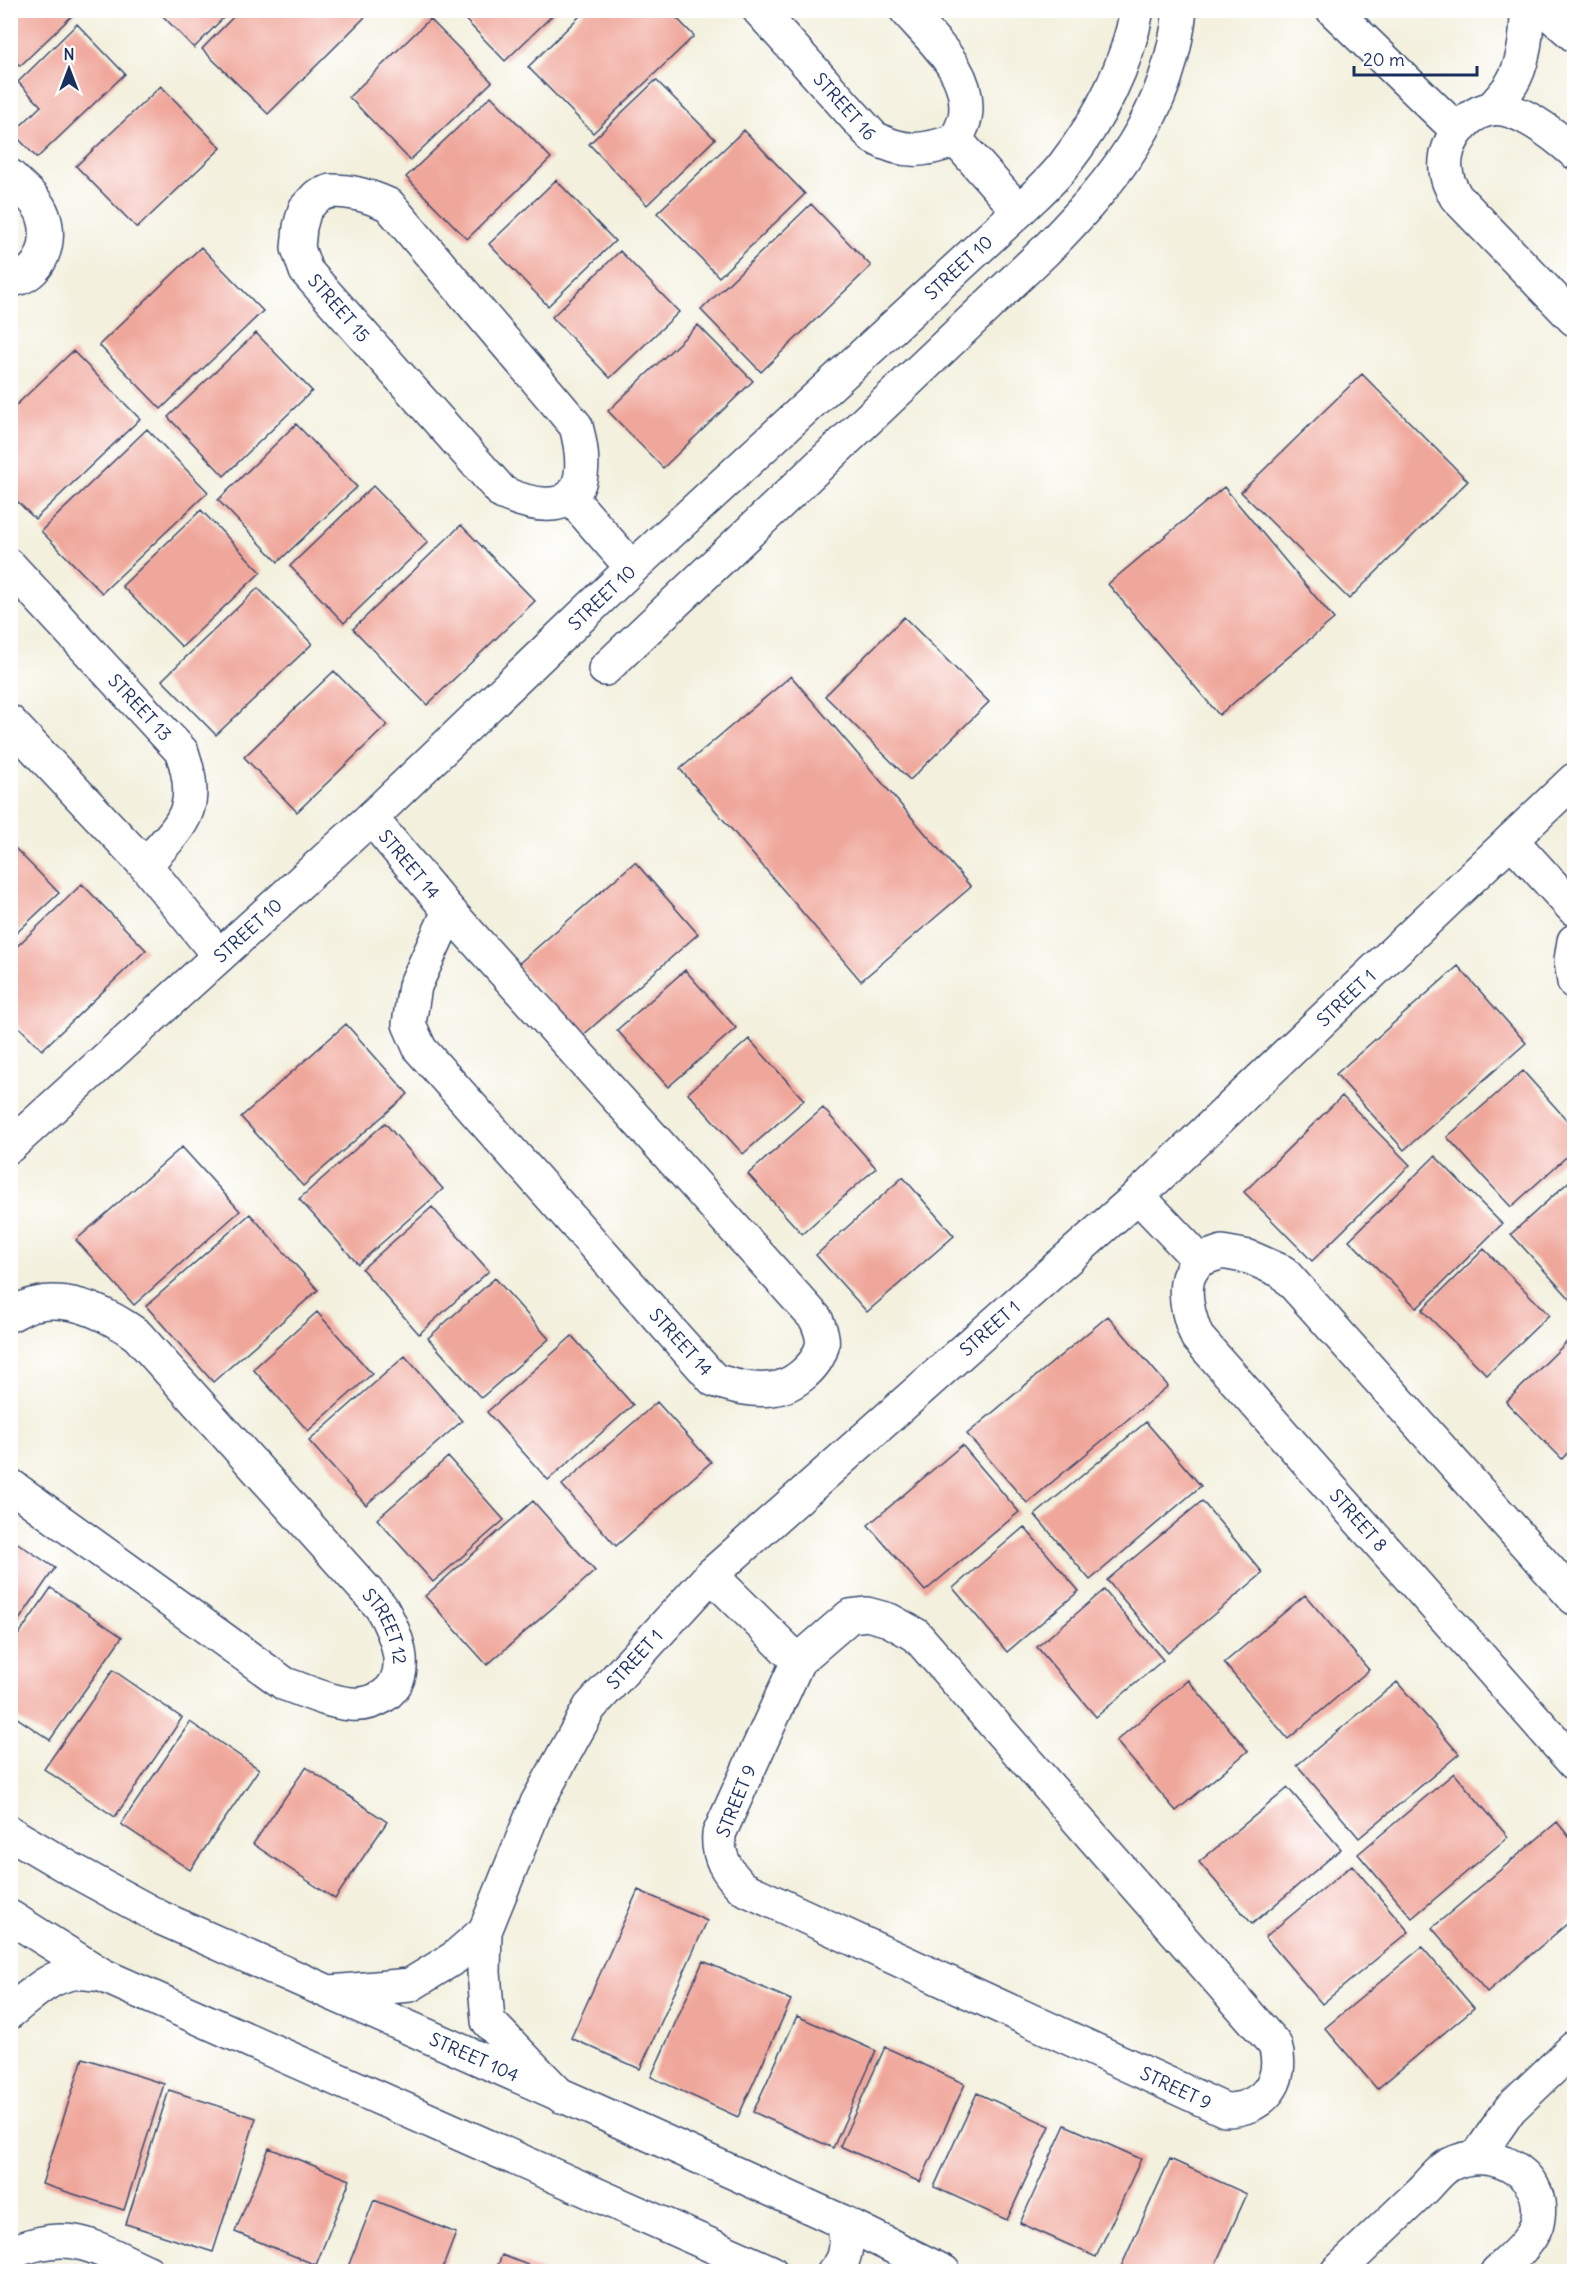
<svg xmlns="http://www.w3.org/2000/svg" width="1585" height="2282" viewBox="0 0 1585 2282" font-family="Delius,sans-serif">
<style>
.building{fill:#f0a79b}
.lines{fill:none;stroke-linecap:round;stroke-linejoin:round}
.minor-casing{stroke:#3b4c71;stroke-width:36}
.minor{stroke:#fff;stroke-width:33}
.labels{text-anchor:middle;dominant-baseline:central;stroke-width:4.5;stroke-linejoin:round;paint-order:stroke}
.street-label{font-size:18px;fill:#1b2f5e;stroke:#fff}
</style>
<rect width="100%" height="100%" fill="#fff"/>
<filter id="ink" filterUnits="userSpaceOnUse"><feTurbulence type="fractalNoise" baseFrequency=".0167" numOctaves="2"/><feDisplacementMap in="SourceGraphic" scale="12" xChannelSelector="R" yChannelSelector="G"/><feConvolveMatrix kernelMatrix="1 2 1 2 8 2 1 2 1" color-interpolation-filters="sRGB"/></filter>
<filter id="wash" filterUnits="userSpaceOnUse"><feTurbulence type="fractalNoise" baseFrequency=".008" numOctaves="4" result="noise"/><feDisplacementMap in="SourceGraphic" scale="24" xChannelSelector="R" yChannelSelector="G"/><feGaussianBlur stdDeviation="1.35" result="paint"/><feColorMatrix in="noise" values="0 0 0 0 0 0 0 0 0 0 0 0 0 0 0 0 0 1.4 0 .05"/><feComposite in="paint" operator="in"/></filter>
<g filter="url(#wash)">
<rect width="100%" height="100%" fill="#f3f0dd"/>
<g id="blocks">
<path class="building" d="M10,10H78L20,66L10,56Z
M157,10H231L194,48Z
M240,10H372L268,114L202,49Z
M456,10H558L505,61Z
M586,10H669L694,36L593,133L528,67Z
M430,19L492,82L410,160L349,97Z
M77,24L125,74L37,158L13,133L41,106L18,82Z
M656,80L715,139L647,205L589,144Z
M161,86L221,148L137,228L76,166Z
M491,96L551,158L467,239L406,177Z
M744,130L805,194L719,277L657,213Z
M556,180L615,241L548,306L489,244Z
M811,204L871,266L761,372L701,310Z
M201,247L263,311L161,409L99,345Z
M620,251L679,312L610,378L552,317Z
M698,325L753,381L663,468L608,411Z
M256,333L312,391L224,476L168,417Z
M73,351L140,419L35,519L10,494V411Z
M1362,374L1468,481L1349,599L1241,492Z
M296,424L357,487L278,562L218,500Z
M147,429L208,492L102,593L41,531Z
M373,486L428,542L344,623L290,566Z
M1224,487L1334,619L1219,715L1108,584Z
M201,510L261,572L182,647L122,586Z
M461,525L535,601L427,705L353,629Z
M258,588L312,644L216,735L162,680Z
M904,617L989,702L910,780L825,696Z
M334,671L387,725L297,812L244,757Z
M791,676L971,887L861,981L680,769Z
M10,843L59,893L10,939Z
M635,862L698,934L581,1037L517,965Z
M82,884L146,950L42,1050L10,1018V953Z
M1458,966L1526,1043L1404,1150L1336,1074Z
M685,970L736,1028L668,1087L617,1030Z
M346,1024L408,1094L303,1186L241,1117Z
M749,1039L804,1100L743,1154L688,1093Z
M1523,1071L1574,1128V1150L1511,1207L1447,1137Z
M1342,1096L1410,1165L1312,1261L1244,1192Z
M823,1108L876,1168L802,1234L748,1174Z
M385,1123L443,1189L358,1264L299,1199Z
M182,1147L240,1211L134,1305L76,1240Z
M1435,1156L1502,1224L1417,1308L1349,1240Z
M903,1177L954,1236L867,1312L816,1255Z
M1574,1177V1300L1573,1302L1511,1234Z
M432,1207L489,1271L419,1334L362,1269Z
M250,1214L318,1290L213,1382L146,1306Z
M1484,1249L1549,1315L1487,1375L1422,1310Z
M495,1278L549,1339L481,1398L428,1338Z
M317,1312L372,1374L308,1431L253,1369Z
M1108,1316L1168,1386L1027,1503L967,1434Z
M1574,1335V1446L1562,1459L1506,1402Z
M572,1336L633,1405L548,1480L487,1412Z
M405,1356L462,1421L366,1505L309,1441Z
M657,1402L711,1462L616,1546L562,1485Z
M1146,1422L1201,1486L1090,1580L1035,1515Z
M962,1445L1019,1512L925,1591L868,1525Z
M448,1457L504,1520L433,1582L377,1519Z
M533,1501L595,1571L487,1665L425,1596Z
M1202,1501L1263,1573L1168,1653L1107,1580Z
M1024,1527L1079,1591L1007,1652L953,1588Z
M10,1538L55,1568L10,1633Z
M51,1588L122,1637L50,1740L10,1713V1647Z
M1104,1590L1163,1660L1096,1717L1037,1647Z
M1305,1595L1369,1670L1288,1739L1224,1663Z
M113,1670L182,1718L115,1817L44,1769Z
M1188,1680L1248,1751L1176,1811L1116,1741Z
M1397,1682L1459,1754L1359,1838L1297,1765Z
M190,1722L259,1769L190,1870L121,1824Z
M306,1767L387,1822L335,1899L253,1844Z
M1454,1773L1508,1837L1412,1918L1358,1854Z
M1288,1788L1341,1849L1252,1924L1199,1862Z
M1557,1822L1574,1843V1918L1487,1992L1432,1928Z
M1352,1865L1409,1932L1322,2004L1265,1937Z
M638,1890L707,1921L640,2069L571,2038Z
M1422,1947L1474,2008L1377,2089L1325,2028Z
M703,1961L791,2000L738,2117L651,2077Z
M797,2016L876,2051L833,2148L753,2112Z
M885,2047L965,2084L920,2182L840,2146Z
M83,2058L164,2084L124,2210L42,2184Z
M169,2090L256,2118L213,2252L126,2224Z
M977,2093L1050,2126L1007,2220L934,2187Z
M1065,2125L1141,2159L1096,2257L1020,2223Z
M269,2148L350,2180L316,2265L235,2232Z
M1170,2159L1247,2194L1212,2272H1131L1121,2267Z
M374,2200L456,2233L441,2272H346Z
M502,2255L543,2271V2272H495Z"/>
</g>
</g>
<g filter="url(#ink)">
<use href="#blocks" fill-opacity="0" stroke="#3b4c71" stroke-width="1.5"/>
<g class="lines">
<g class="minor-casing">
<g id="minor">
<path id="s1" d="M759,10L873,137C903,154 924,152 956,140C959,133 963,126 965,118C973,74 933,41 906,10"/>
<path d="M1333,10L1457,130"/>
<path d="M1545,10L1574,35"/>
<path d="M1491,109C1498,101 1507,92 1512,83C1524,63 1527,34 1527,10"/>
<path d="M956,140L1019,211"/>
<path d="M1574,152C1556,136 1516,104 1490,109C1462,114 1440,149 1447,176C1448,183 1453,191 1456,197L1574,319"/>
<path d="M10,176C21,187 38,200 43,215C53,240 41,278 10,280"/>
<path d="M331,191C353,191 369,196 389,205L576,426C594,493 570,522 503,493L306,271L298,248L300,227L305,209L317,196Z"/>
<path d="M571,498L632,568"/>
<path id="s2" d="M10,566L182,752C202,811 182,824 145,865"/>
<path d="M605,669L1045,251C1115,179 1169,115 1180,10"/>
<path d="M10,722L145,865L219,956"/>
<path id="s3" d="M371,818L449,911L816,1319C819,1327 824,1336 822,1346C817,1367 792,1388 770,1389C751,1391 733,1386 714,1380L420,1049L409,1024L415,986L449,911"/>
<path d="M1511,840L1574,909"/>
<path d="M1574,941L1571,960L1574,982"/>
<path id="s4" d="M10,1146L371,818L632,568L1019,211C1034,196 1051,182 1064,165C1099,120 1127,66 1137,10"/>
<path d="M1138,1196L1199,1260"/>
<path id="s5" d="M10,1315C18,1311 28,1305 36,1304C72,1296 109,1315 137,1335L381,1607C396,1633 415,1677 382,1697C372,1703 363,1705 351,1704C328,1702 306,1691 285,1684L10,1485"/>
<path d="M711,1575L798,1661"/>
<path id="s6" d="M1574,1598L1283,1272L1249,1257L1222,1252L1199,1260C1195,1265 1190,1272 1188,1278C1183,1296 1190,1320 1197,1337L1574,1763"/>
<path d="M867,1614L889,1620L916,1635L1275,2045C1286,2082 1262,2110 1225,2110L743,1888C727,1872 717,1857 719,1834L798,1661L850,1616Z"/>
<path id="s7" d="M10,1833L71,1869L161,1918L595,2110L843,2222L944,2272"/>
<path d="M10,1917L102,1975L771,2272"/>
<path d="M331,1992L410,1985L454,1958L485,1931"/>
<path d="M10,2012C29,1997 49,1976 74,1973C83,1972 93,1974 102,1975"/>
<path id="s8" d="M561,2096L488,2021L484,1972L485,1931L537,1803L590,1707L711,1575L1138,1196L1574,780"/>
<path d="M1477,2157L1510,2109L1574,2048"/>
<path d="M10,2253C71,2227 93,2247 148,2272"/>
<path d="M834,2272C849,2258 847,2240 843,2222"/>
<path d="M1337,2272C1365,2245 1393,2219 1421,2192C1430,2184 1440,2169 1451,2164C1489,2145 1545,2171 1538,2218C1535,2240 1513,2257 1497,2272"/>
</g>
</g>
<use href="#minor" class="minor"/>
</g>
</g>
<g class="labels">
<g class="street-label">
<text stroke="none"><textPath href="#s1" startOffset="129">STREET 16</textPath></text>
<text stroke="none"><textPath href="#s4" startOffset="1293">STREET 10</textPath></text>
<text transform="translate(339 308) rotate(49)">STREET 15</text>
<text stroke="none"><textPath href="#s4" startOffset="807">STREET 10</textPath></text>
<text stroke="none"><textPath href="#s2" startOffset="192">STREET 13</textPath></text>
<text stroke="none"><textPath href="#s3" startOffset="60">STREET 14</textPath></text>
<text stroke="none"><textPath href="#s4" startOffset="321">STREET 10</textPath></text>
<text stroke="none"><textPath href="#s8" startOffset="1480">STREET 1</textPath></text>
<text stroke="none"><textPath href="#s8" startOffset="994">STREET 1</textPath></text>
<text transform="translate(681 1342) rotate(48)">STREET 14</text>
<text stroke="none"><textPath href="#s6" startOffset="852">STREET 8</textPath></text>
<text stroke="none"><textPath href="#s5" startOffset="522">STREET 12</textPath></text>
<text stroke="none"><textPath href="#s8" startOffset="508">STREET 1</textPath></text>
<text transform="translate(736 1801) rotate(-68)">STREET 9</text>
<text stroke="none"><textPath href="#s7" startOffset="516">STREET 104</textPath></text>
<text transform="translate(1176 2088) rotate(25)">STREET 9</text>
</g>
</g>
<rect width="1585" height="2282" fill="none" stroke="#fff" stroke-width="36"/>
<g transform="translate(69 69)" stroke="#ffffff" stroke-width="4.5" paint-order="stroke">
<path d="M0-4.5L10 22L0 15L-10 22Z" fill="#1b2f5e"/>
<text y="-9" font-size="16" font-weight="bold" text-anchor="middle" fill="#1b2f5e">N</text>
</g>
<path d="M1354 66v9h123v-9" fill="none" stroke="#1b2f5e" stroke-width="3"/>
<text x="1363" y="66" font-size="18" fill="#1b2f5e" stroke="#ffffff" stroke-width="4.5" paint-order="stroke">20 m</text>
</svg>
